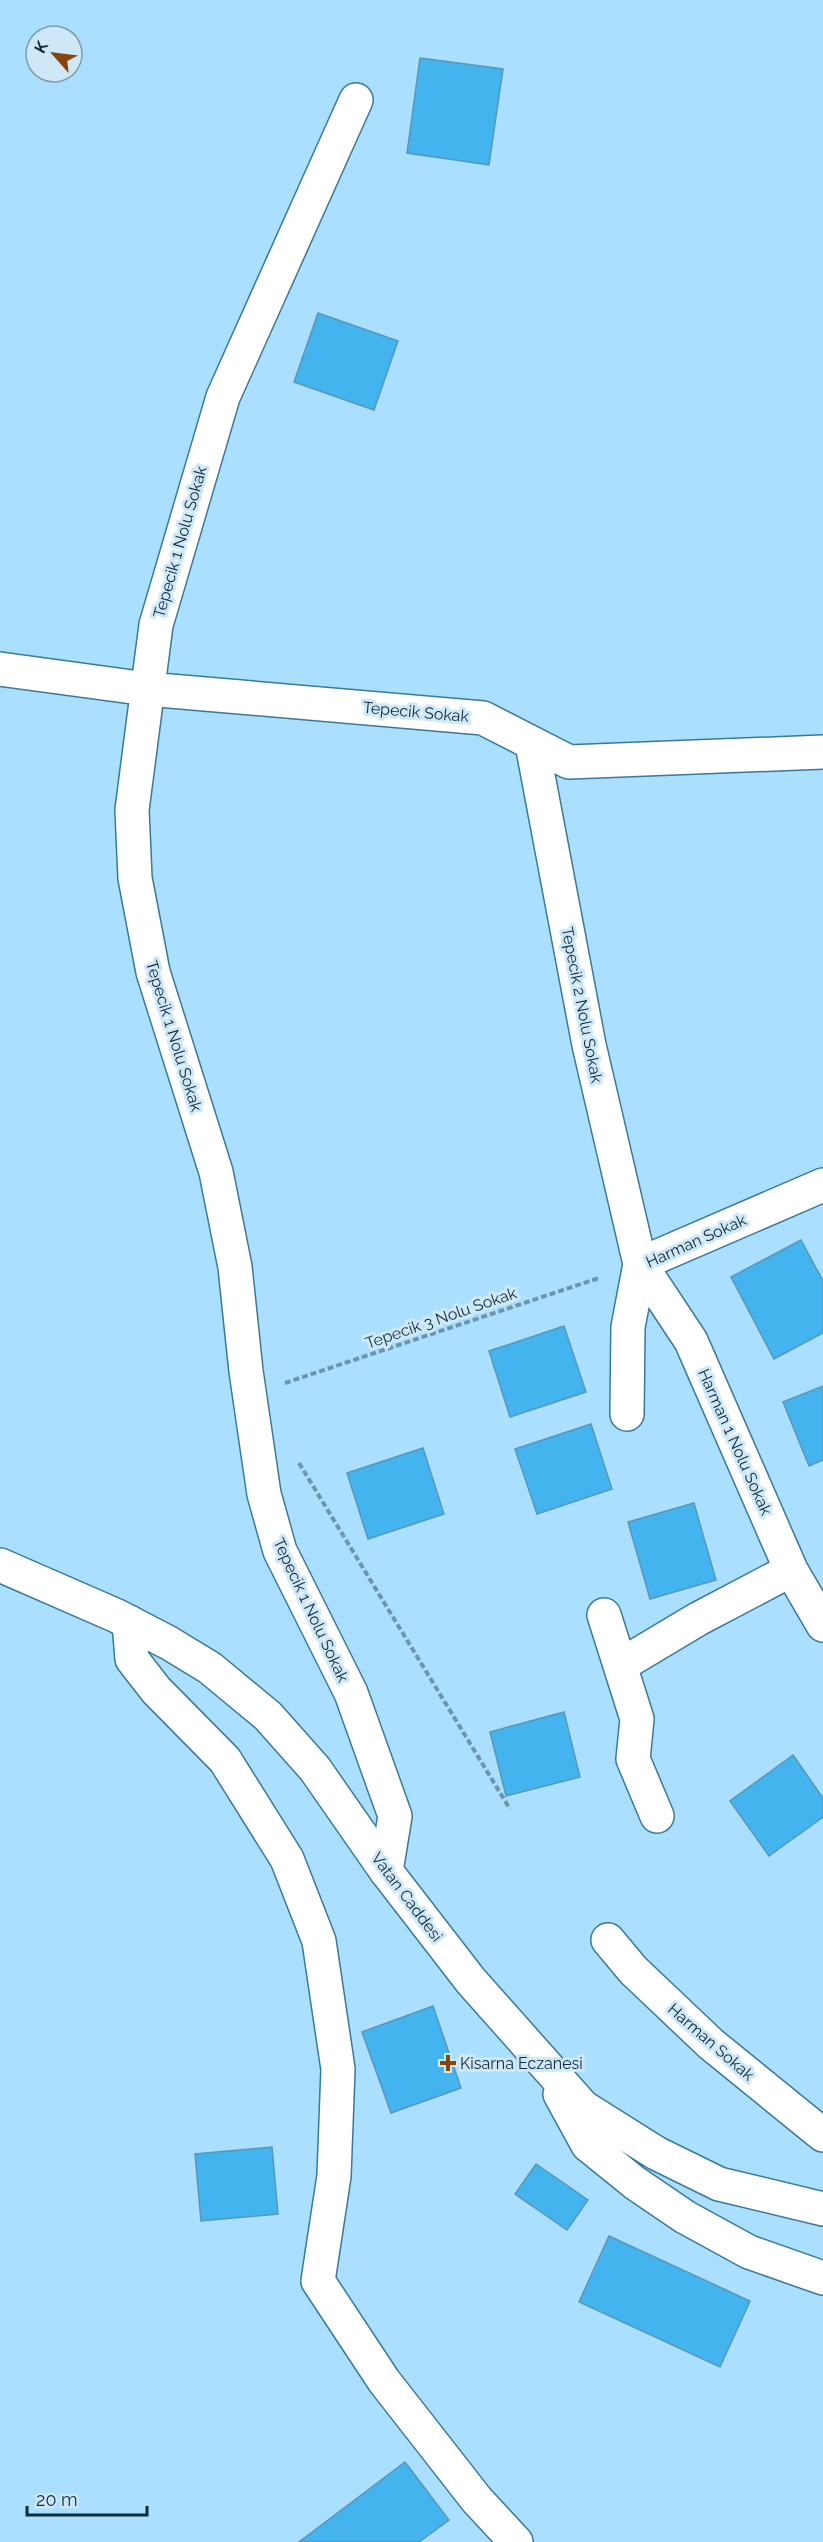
<svg xmlns="http://www.w3.org/2000/svg" width="823" height="2542" viewBox="0 0 823 2542" font-family="Raleway,sans-serif">
<style>
.building{fill:#44b4ee;stroke:#5797bc;stroke-width:1.5}
.lines{fill:none;stroke-linecap:round;stroke-linejoin:round}
.minor-casing{stroke:#38799c;stroke-width:36}
.tertiary-casing{stroke:#38799c;stroke-width:36}
.path{stroke:#6c96ae;stroke-width:4;stroke-dasharray:6 3;stroke-linecap:butt}
.minor{stroke:#fff;stroke-width:33}
.tertiary{stroke:#fff;stroke-width:33}
.poi-dot{fill:#85450c;stroke:#cfe8f8;stroke-width:2}
.labels{text-anchor:middle;dominant-baseline:central;stroke-width:6;stroke-linejoin:round;paint-order:stroke}
.street-label{font-size:16px;fill:#0f2b39;stroke:#cfe8f8}
.poi-label{font-size:16px;fill:#0f2b39;stroke:#cfe8f8;text-anchor:start}
</style>
<rect width="100%" height="100%" fill="#abdffe"/>
<path class="building" d="M420,58L503,69L489,165L407,153Z
M318,313L398,341L374,410L294,382Z
M801,1240L823,1281V1333L774,1359L731,1277Z
M564,1326L586,1392L510,1417L489,1351Z
M823,1386V1460L809,1466L783,1402Z
M591,1424L612,1489L537,1514L515,1449Z
M423,1448L444,1514L368,1539L347,1473Z
M694,1503L716,1580L650,1599L628,1522Z
M564,1712L580,1777L506,1796L490,1732Z
M793,1755L823,1798V1817L769,1856L730,1801Z
M433,2006L461,2088L391,2113L362,2032Z
M272,2147L278,2214L201,2221L195,2154Z
M536,2164L588,2200L567,2230L515,2194Z
M609,2236L750,2301L720,2367L579,2302Z
M405,2462L449,2520L419,2542H299Z"/>
<g class="lines">
<g class="minor-casing">
<path id="minor" d="M356,100L223,397L156,625L132,810L135,878L153,972L216,1172L235,1267L246,1371L264,1494L280,1551L351,1693L395,1816L386,1871
M0,669L147,689L483,718L569,762L823,752
M532,744L589,1045L640,1264L691,1341L791,1570L823,1625
M640,1264L823,1185
M627,1414L628,1327L640,1264
M604,1615L637,1719L633,1759L657,1816
M129,1622L132,1659L156,1690L225,1760L287,1859L319,1941L338,2069L334,2176L318,2281L384,2381L477,2500L516,2542
M621,1665L698,1619L791,1570
M608,1940L633,1970L711,2044L823,2135"/>
</g>
<g class="tertiary-casing">
<path id="tertiary" d="M0,1565L117,1616L169,1643L210,1668L268,1716L315,1769L386,1871L471,1981L583,2107L656,2153L719,2184L823,2209
M560,2094L588,2145L635,2183L685,2217L749,2252L823,2278"/>
</g>
<path class="path" d="M285,1383L599,1278
M299,1463L510,1809"/>
<use href="#minor" class="minor"/>
<use href="#tertiary" class="tertiary"/>
</g>
<path class="poi-dot" d="M445 2054h6v6h6v6h-6v6h-6v-6h-6v-6h6z"/>
<g class="labels">
<g class="street-label">
<text transform="translate(180 542) rotate(-74)">Tepecik 1 Nolu Sokak</text>
<text transform="translate(416 712) rotate(5)">Tepecik Sokak</text>
<text transform="translate(582 1005) rotate(79)">Tepecik 2 Nolu Sokak</text>
<text transform="translate(174 1036) rotate(73)">Tepecik 1 Nolu Sokak</text>
<text transform="translate(696 1241) rotate(-24)">Harman Sokak</text>
<text transform="translate(441 1318) rotate(-19)">Tepecik 3 Nolu Sokak</text>
<text transform="translate(735 1442) rotate(66)">Harman 1 Nolu Sokak</text>
<text transform="translate(311 1610) rotate(65)">Tepecik 1 Nolu Sokak</text>
<text transform="translate(407 1897) rotate(53)">Vatan Caddesi</text>
<text transform="translate(711 2042) rotate(41)">Harman Sokak</text>
</g>
<g class="poi-label">
<text x="460" y="2063">Kisarna Eczanesi</text>
</g>
</g>
<g transform="translate(54 54) rotate(298)"><circle r="28" fill="#cfe8f8" stroke="#829cac" stroke-width="1.5"/>
<path d="M0-4.5L10 22L0 15L-10 22Z" fill="#85450c"/>
<text y="-9" font-size="16" font-weight="bold" text-anchor="middle" fill="#0f2b39">K</text>
</g>
<path d="M27 2506v9h120v-9" fill="none" stroke="#0f2b39" stroke-width="3"/>
<text x="36" y="2506" font-size="18" fill="#0f2b39" stroke="#cfe8f8" stroke-width="4.5" paint-order="stroke">20 m</text>
</svg>
